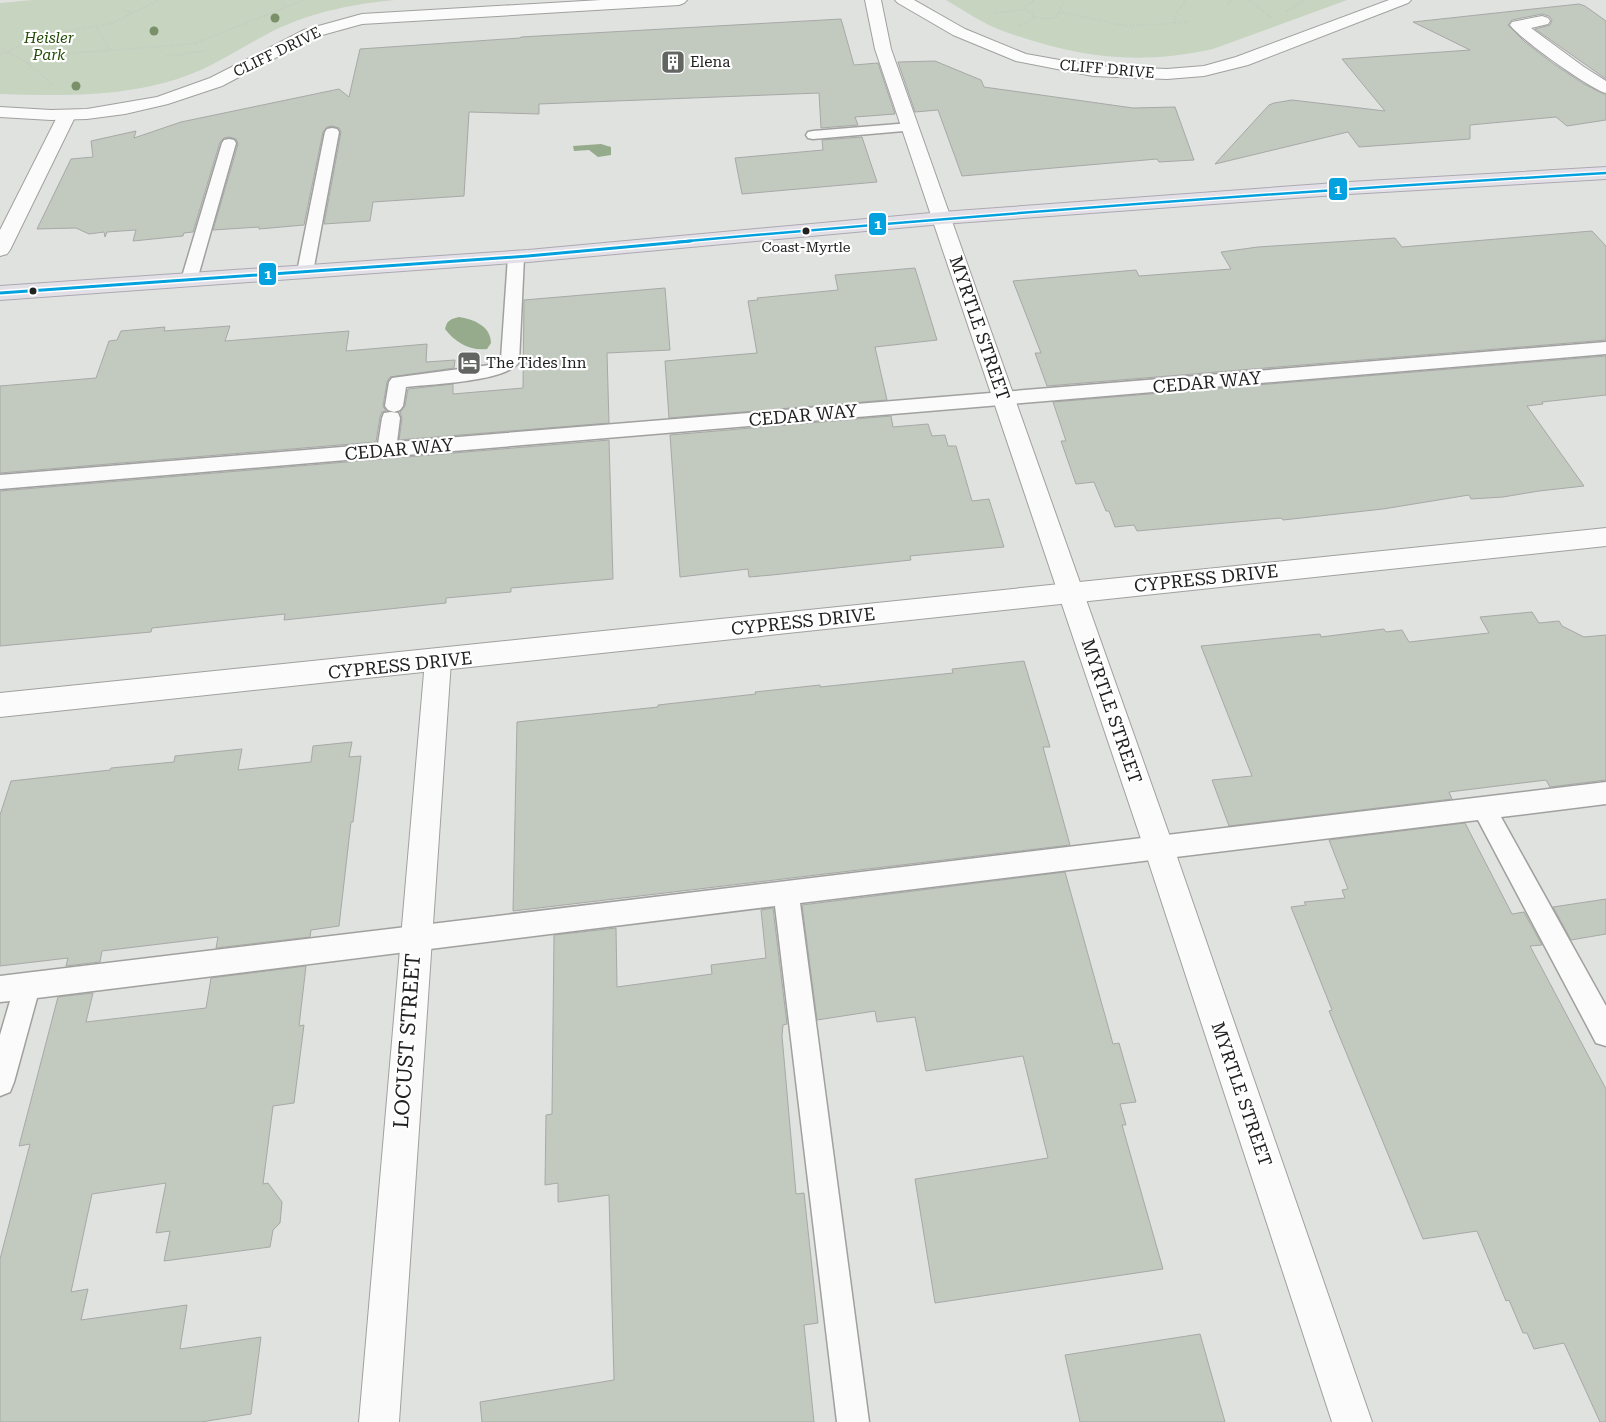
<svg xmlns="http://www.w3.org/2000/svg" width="1606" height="1422" viewBox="0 0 1606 1422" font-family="'Roboto Serif',serif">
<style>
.green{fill:#c6d4c0}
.water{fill:#95ab8b}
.building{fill:#c2c9bf;stroke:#a7a9a7}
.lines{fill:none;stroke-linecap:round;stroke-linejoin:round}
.lane-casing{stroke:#a0a19f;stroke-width:3}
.street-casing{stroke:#a0a19f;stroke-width:2}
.secondary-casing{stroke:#a0a19f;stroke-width:2}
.highway-casing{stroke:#aca9b1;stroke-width:2}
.path{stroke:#c1c1c1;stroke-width:2;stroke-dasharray:0.5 2.5;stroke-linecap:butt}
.lane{fill:#fafbfa;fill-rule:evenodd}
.street{fill:#fafbfa;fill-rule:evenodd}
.secondary{fill:#fafbfa;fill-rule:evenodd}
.highway{fill:#e2dfe7;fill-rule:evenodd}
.bus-1-far1-casing{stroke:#fff;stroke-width:5}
.bus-1-casing{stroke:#fff;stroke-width:6}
.bus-1-far1{stroke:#03a1dd;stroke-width:2.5}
.bus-1{stroke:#03a1dd;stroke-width:3}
.tree{fill:#799069}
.bus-dot{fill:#202120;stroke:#fff;stroke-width:2}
.labels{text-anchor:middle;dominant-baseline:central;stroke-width:4.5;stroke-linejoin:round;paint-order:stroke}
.far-bus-label{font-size:14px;fill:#202120;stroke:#fff}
.far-park-label{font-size:15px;font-style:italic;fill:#244c08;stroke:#fff}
.far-street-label{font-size:15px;fill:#202120;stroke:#fff}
.far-poi-label{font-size:15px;fill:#202120;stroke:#fff;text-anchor:start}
.street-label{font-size:18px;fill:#202120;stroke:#fff}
.near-street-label{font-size:21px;fill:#202120;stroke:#fff}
.line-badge{stroke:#fff;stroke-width:2}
.badge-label{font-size:14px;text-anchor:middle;font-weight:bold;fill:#fff}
</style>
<rect width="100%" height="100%" fill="#e0e2df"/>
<path class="green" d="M33,0H395C353,4 311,12 273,31C249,43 227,58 203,69C139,98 68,96 0,94V3Z
M946,0H1347L1213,49C1137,66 1076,57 1003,31C983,24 965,11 946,0Z"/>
<path class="water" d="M601,144L611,147V155L598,157L589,150L574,151L573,146Z
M459,317C473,319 491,326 491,343L487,349C469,351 455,342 445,329C447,320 451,319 459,317Z"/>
<path class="building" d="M1579,4L1585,6L1606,21V79L1535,29L1550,25L1552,20L1549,16L1542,14L1512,20L1508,25L1525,42L1554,64L1584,84L1606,95V120L1567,126L1556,117L1470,125V139L1359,147L1348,132L1215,164L1269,105L1274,103L1292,100L1385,111L1342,59L1470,50L1413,22Z
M841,19L854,65L878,63L895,114L855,117L858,125L821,128L819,93L539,104V114L469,112L464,196L373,202L370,221L324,224L341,132L339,128L332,126L327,127L323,132L304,225L259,229V227L213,230L238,144L236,139L229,137L224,138L220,142L193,232L184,233L183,236L133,241L136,230L107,232L105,237L104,232L89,234L76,228L37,229L71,159L93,157L91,141L136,131L134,138L181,122L339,89L349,97L360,49L520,38L521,37Z
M935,61L981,80L984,87L1133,108L1175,107L1194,160L1159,162L1157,159L962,176L938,110L915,112L898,62Z
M862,137L877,182L742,194L735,158L823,150L822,140Z
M1592,231L1606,246V340L1047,386L1035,353H1041L1013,281L1136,270L1139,276L1231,269L1221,252L1258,247L1395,238L1402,247Z
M915,268L937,340L875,347L887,400L669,418L665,361L757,353L748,301L758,300L757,298L838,290L835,275Z
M665,288L670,350L607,353L609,423L399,440L402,418L400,412L405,406L408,389L453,384V394L523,388L524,300Z
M230,326L225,341L349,331L346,351L427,344L426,362L455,360L454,368L390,377L387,382L383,406L386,411L382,412L380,417L376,442L0,473V386L96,378L109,341L117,340L121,331L165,327L164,331Z
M1606,356V395L1542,402L1543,404L1527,406L1584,486L1539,491L1503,497L1471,499L1469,495L1383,509L1283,520L1281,518L1137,531L1134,525L1115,527L1109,511H1106L1094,482L1076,484L1061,441H1066L1053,402Z
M891,416L893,427L928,424L932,436L945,435L948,446H956L972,501L989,499L1004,547L910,556L911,560L772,575L749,577L748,569L680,577L670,435Z
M609,440L613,579L511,588V592L446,598V603L284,620L285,614L152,628L151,632L0,646V491Z
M1532,612L1539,623L1559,621L1562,626L1584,637L1606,635V780L1550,787L1546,780L1449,792L1452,799L1229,826L1212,780L1252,776L1201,646L1320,634L1321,637L1384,629L1386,632L1402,630L1409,642L1489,633L1480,617Z
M1024,661L1050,747H1043L1070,845L513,911L517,722L658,707V705L756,694L755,692L820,685V687L953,673L952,669Z
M352,742L349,757L361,756L353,822H351L339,926L311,930L310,937L216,948L218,937L102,951L100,962L66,966L68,958L0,966V815L11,781L110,770L111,768L174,762L175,756L242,749L238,770L311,762L313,746Z
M1465,823L1512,914L1524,912L1542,945L1530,946L1606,1089V1422H1600L1564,1343L1534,1349L1527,1333H1523L1509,1300L1506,1301L1477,1231L1423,1239L1329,1011L1332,1010L1291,907L1306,905L1304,902L1345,898L1342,890L1348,889L1329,840Z
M1065,872L1113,1044L1119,1043L1136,1102L1120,1104L1126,1125H1122L1163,1269L935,1303L915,1179L1048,1158L1023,1056L926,1071L915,1017L877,1022L875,1011L817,1020L802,905Z
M1606,899V934L1571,940L1553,907Z
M773,908L787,1024L783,1025L782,1036L796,1194L804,1193L818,1323L804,1325L814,1422H482L480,1402L614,1380L609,1195L558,1202V1183L545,1185L546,1115L552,1114L554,935L616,928L617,987L712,974L711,965L766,958L761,910Z
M306,966L299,1026L304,1025L294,1103L273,1106L263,1184L268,1183L282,1202L280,1223L273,1230L270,1247L164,1261L170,1231L156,1233L166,1183L92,1194L71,1292L88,1289L81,1320L187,1305L180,1349L261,1337L251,1414L201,1422H0V1259L30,1144L19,1146L58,997L93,993L86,1022L206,1008L211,978Z
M1200,1334L1225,1422H1080L1065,1355Z"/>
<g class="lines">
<g class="lane-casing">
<path id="lane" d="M910,123L915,124L917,127L915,130L813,139L808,138L806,135L808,132L813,131Z
M332,128L337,129L339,132L313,272L311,276L305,277L299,276L297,272L325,132L327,129Z
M229,139L234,140L236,143L197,280L195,284L189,285L183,284L181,280L222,143L224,140Z
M516,252L522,253L524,257L519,362C506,382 431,384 406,387L403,406L400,410L394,412L388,410L385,406L389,382L392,378L490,365L501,359L508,257L510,253Z
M1606,342V354L0,489V475L378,444L382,418L384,413L391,412L398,413L400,418L397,442Z
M1606,782V804L1501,817L1606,1006V1046L1596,1043L1478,820L800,903L869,1422H837L775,906L37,998L14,1082L10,1092L0,1096V1035L10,1001L0,1002V976Z"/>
</g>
<g class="street-casing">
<path id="street" d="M865,0H881L891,49L1174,848L1372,1422H1332L1144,848L875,49Z
M1542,16L1548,18L1550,21L1548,24L1531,28L1584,67L1606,81V93C1590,89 1519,38 1510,25L1512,22Z
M67,110L73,111L76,115L10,250L7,254L0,256V230L58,115L61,111Z
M438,650L447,653L451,661L399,1422H359L425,661L429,653Z"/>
</g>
<g class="secondary-casing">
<path id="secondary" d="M601,0H687L684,3L679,5L362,24L315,37L222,86L168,104L125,114L87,119L51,120L0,117V107L51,110L87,109L157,97L210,78L304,30L362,14Z
M895,0H914L965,29L1026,54L1093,66L1167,69L1204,66L1236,57L1389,0H1411L1408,3L1248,65L1204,76L1167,79L1093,76L1016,61L953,35L898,3Z
M1606,528V546L0,717V693Z"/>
</g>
<g class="highway-casing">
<path id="highway" d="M1606,167V179L1349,194L942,224L528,262L0,300V286L528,250L942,212L1349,182Z"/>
</g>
<path class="path" d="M282,0L285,7
M1249,0L1272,18
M1228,4L1232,0
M123,10L133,13
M1287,11L1304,0
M1060,12L1127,26L1188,22
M994,13L1021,10L1034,0
M1034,17L1047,19L1057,17L1064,0
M1174,23L1176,13L1186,0
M1019,25L1029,22L1034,17L1033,14L1024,9
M97,28L110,50
M0,48L28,63L53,85
M0,54L8,52L37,36L110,24L159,0
M167,56L206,51
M28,63L62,54L193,44L304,0"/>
<use href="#lane" class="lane"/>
<use href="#street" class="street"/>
<use href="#secondary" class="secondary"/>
<use href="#highway" class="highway"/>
<g class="bus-1-far1-casing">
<path id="bus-1-far1" d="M677,242C986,214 1296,191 1606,173"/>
</g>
<g class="bus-1-casing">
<path id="bus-1" d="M0,293L528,256L691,241"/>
</g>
<use href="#bus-1-far1" class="bus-1-far1"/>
<use href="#bus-1" class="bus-1"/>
</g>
<g class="tree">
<circle cx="275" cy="18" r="4.5"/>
<circle cx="154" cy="31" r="4.5"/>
<circle cx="76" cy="86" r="4.5"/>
</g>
<defs>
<g id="building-square" transform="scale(1.25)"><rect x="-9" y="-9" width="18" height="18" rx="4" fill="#636563" stroke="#fff"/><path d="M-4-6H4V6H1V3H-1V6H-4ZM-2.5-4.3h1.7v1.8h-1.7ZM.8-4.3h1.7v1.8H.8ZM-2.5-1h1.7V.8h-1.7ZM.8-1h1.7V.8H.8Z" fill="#fff"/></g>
<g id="hotel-square" transform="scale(1.25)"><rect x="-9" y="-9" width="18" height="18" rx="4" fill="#636563" stroke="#fff"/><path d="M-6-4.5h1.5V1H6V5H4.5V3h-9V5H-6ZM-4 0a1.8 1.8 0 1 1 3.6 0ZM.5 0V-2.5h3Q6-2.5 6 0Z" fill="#fff"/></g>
</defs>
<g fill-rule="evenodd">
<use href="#building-square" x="673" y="62"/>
<use href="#hotel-square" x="469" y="363"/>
</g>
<g class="bus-dot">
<circle cx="806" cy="231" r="4.5"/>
<circle cx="33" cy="291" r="4.5"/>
</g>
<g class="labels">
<g class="far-bus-label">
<text x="806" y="247">Coast-Myrtle</text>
</g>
<g class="far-park-label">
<text x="49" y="38">Heisler<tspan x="49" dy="17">Park</tspan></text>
</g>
<g class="far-street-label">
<text transform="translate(277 52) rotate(-26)">CLIFF DRIVE</text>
<text transform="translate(1107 69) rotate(5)">CLIFF DRIVE</text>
</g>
<g class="far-poi-label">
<text x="690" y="62">Elena</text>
<text x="486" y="363">The Tides Inn</text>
</g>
<g class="street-label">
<text transform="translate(980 328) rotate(71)">MYRTLE STREET</text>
<text transform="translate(1207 382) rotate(-5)">CEDAR WAY</text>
<text transform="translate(803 415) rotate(-5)">CEDAR WAY</text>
<text transform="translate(399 449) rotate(-5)">CEDAR WAY</text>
<text transform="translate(1206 578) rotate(-6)">CYPRESS DRIVE</text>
<text transform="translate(803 621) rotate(-6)">CYPRESS DRIVE</text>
<text transform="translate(400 665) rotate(-6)">CYPRESS DRIVE</text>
<text transform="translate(1112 711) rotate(71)">MYRTLE STREET</text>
<text transform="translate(1242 1094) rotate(71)">MYRTLE STREET</text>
</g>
<g class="near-street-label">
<text transform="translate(407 1041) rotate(-86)">LOCUST STREET</text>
</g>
</g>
<g class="line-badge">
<rect x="1328" y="177" width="20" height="24" rx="5" fill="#03a1dd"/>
<rect x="868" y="212" width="19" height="24" rx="5" fill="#03a1dd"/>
<rect x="258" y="262" width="19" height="24" rx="5" fill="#03a1dd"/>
</g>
<g class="badge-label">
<text x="1338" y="194">1</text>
<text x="878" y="229">1</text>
<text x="268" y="279">1</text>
</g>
</svg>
